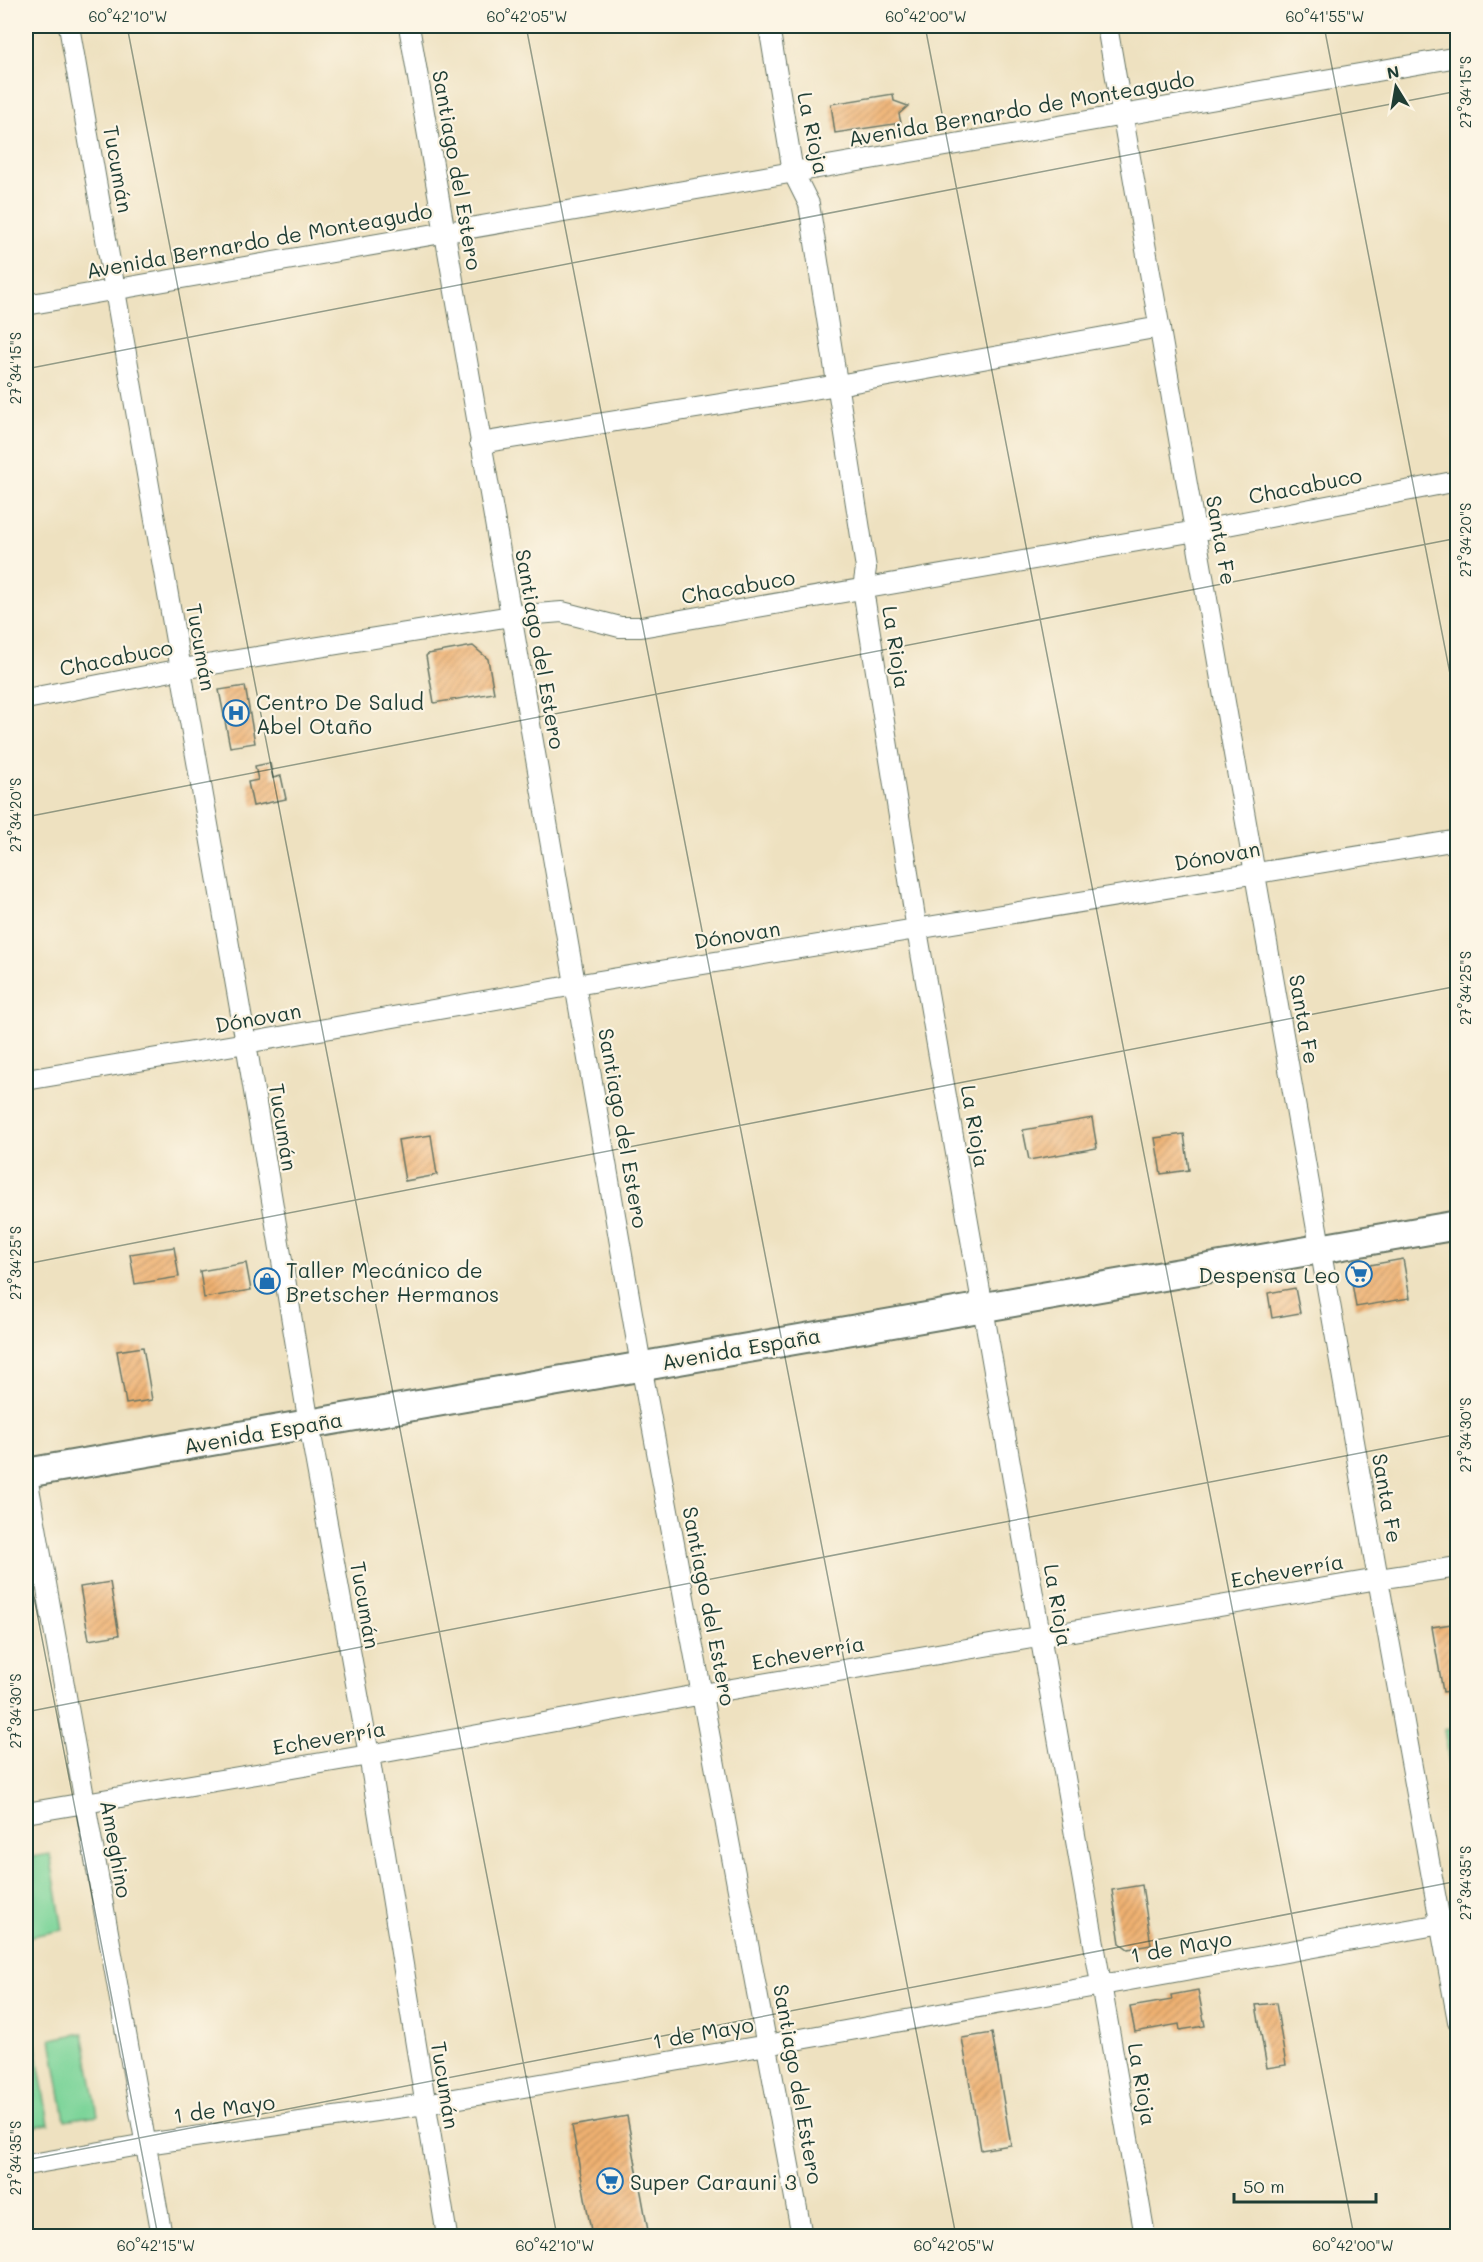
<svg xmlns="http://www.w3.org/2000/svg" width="1483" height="2262" viewBox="0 0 1483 2262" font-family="Mali,sans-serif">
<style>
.park{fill:#7cd499;stroke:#4e8866;stroke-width:1.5}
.building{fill:url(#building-hatch)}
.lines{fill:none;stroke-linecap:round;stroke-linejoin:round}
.street-casing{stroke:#677665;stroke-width:22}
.secondary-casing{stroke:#677665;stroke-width:32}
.street{stroke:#fff;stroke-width:20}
.secondary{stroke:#fff;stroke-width:28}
.ticks{fill:none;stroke:#1f3d34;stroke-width:1.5;stroke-opacity:0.45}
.labels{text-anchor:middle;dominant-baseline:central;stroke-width:4.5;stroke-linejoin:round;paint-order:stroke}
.street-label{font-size:21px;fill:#1f3d34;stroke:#fcf5e5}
.poi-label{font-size:21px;fill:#1f3d34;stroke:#fcf5e5;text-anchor:start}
.neatline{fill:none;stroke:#1f3d34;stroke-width:2}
.ticks-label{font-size:15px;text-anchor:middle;fill:#1f3d34}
</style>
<defs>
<pattern id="building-hatch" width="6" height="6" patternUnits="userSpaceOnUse" patternTransform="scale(1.5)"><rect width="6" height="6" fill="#efb171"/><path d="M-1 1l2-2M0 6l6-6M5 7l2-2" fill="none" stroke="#c1915e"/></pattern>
</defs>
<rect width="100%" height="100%" fill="#fcf5e5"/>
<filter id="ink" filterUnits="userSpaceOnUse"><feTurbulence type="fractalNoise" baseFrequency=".0167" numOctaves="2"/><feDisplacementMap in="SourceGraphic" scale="12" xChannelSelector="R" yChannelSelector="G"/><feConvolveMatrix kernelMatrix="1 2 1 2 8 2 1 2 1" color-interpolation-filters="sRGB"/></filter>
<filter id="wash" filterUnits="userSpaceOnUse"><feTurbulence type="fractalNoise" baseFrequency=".008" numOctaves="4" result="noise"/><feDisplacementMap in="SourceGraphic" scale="24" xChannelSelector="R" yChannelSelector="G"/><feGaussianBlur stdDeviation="1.35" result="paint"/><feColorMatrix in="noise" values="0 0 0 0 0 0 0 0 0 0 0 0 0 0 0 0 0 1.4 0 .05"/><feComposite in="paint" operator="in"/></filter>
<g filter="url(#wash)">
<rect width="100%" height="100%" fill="#eee1c0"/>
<path class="park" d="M1457,1728H1458L1457,1809L1444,1730Z
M50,1854L63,1930L26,1937V1858Z
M83,2033L98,2115L65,2120L51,2039Z
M35,2043L49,2124L26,2128V2044Z"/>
<g id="blocks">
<path class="building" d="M893,94L894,101L908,106L899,114L901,123L835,133L831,104Z
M473,646L488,659L494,693L434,703L426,656L428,654Z
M245,686L255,743L230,747L219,690Z
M270,763L273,778L281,776L286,799L253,806L248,782L258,780L255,766Z
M1092,1118L1097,1148L1029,1160L1023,1130Z
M1184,1134L1189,1170L1161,1174L1155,1138Z
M431,1135L437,1175L405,1181L398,1140Z
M174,1247L179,1277L135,1284L130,1254Z
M1403,1259L1410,1298L1356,1307L1351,1277L1359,1267Z
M246,1263L251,1290L204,1298L200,1271Z
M1295,1288L1300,1313L1272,1318L1268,1293Z
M143,1347L152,1400L126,1404L117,1351Z
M110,1582L119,1635L89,1640L80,1587Z
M1458,1623V1690L1443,1692L1432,1627Z
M1142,1885L1151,1945L1128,1949L1120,1943L1112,1890Z
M1198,1990L1205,2026L1180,2030L1179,2024L1135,2032L1130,2007L1172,2000L1171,1995Z
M1276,2003L1286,2065L1267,2068L1256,2005Z
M992,2033L1011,2145L981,2150L962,2038Z
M627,2116L649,2236H592L572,2126Z"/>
</g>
</g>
<g filter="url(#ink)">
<use href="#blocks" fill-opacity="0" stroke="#677665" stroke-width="1.5"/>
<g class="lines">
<g class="street-casing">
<path id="street" d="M69,26L246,1043L309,1424L369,1755L447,2236
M409,26L641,1365L802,2236
M769,26L793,172L809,204L866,568L863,589L917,930L1145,2236
M1107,26L1378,1579L1458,2021
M26,305L1458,57
M480,443L838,385L1160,327
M26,699L182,669L511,616L562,612L620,627H641L1196,531L1458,481
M26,1080L246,1043L575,985L1458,840
M26,1471L162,2236
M26,1813L369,1755L703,1694L1378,1579L1458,1567
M26,2165L146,2144L425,2104L767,2045L1458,1921"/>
</g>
<g class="secondary-casing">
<path id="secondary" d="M26,1473L1458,1225"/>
</g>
<use href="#street" class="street"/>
<use href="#secondary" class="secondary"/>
</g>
</g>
<path class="ticks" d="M127,26L557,2236M526,26L956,2236M925,26L1354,2236M1324,26L1458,715M26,369L1458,91M26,817L1458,538M26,1264L1458,986M26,1556L158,2236M26,1712L1458,1434M26,2160L1458,1881"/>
<defs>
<g id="hospital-ring" transform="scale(1.35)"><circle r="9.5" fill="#fcf5e5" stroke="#1f6fb2" stroke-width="1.5"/><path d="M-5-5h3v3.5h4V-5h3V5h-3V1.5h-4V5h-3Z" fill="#1f6fb2"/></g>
<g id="supermarket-ring" transform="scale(1.35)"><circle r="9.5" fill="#fcf5e5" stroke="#1f6fb2" stroke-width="1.5"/><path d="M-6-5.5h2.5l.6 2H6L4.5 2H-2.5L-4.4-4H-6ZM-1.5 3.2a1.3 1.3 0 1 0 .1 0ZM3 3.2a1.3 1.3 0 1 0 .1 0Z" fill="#1f6fb2"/></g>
<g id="shop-ring" transform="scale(1.35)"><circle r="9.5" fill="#fcf5e5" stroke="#1f6fb2" stroke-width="1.5"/><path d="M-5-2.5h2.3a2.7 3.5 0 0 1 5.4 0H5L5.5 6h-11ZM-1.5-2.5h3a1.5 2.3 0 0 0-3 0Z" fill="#1f6fb2"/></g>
</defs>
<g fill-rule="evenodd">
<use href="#hospital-ring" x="236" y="713"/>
<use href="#supermarket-ring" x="1359" y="1274"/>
<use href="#shop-ring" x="267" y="1281"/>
<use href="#supermarket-ring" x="610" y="2181"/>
</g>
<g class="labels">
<g class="street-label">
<text transform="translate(1021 108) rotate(-10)">Avenida Bernardo de Monteagudo</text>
<text transform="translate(814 133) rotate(78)">La Rioja</text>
<text transform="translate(119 169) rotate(80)">Tucumán</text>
<text transform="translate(458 170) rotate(80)">Santiago del Estero</text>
<text transform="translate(259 240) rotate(-10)">Avenida Bernardo de Monteagudo</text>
<text transform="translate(1305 485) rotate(-11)">Chacabuco</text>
<text transform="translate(1222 540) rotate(80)">Santa Fe</text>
<text transform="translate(738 586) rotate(-10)">Chacabuco</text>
<text transform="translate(202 647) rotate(80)">Tucumán</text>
<text transform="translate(897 647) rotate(81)">La Rioja</text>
<text transform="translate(541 649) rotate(80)">Santiago del Estero</text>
<text transform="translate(116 657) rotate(-11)">Chacabuco</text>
<text transform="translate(1217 855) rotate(-10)">Dónovan</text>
<text transform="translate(737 934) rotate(-9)">Dónovan</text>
<text transform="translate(258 1017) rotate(-10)">Dónovan</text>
<text transform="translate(1305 1019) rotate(80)">Santa Fe</text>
<text transform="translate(976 1126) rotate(80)">La Rioja</text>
<text transform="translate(284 1127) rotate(81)">Tucumán</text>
<text transform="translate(624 1128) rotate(80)">Santiago del Estero</text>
<text transform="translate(741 1348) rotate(-10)">Avenida España</text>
<text transform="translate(263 1432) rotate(-10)">Avenida España</text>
<text transform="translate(1388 1498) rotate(80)">Santa Fe</text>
<text transform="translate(1287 1570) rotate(-10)">Echeverría</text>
<text transform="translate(366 1605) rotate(80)">Tucumán</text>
<text transform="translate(1059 1605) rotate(80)">La Rioja</text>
<text transform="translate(710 1606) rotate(79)">Santiago del Estero</text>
<text transform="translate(808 1652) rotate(-10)">Echeverría</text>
<text transform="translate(329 1737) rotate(-10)">Echeverría</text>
<text transform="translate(117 1849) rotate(80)">Ameghino</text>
<text transform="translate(1181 1946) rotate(-10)">1 de Mayo</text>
<text transform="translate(703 2032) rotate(-10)">1 de Mayo</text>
<text transform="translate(799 2084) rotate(80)">Santiago del Estero</text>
<text transform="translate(1143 2084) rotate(80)">La Rioja</text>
<text transform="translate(446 2085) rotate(81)">Tucumán</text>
<text transform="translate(224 2108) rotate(-8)">1 de Mayo</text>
</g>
<g class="poi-label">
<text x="256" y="701">Centro De Salud<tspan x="256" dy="24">Abel Otaño</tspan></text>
<text x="286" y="1269">Taller Mecánico de<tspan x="286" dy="24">Bretscher Hermanos</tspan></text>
<text x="1340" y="1274" text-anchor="end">Despensa Leo</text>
<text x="630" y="2181">Super Carauni 3</text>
</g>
</g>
<rect width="1483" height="2262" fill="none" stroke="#fcf5e5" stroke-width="66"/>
<g transform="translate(1396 87) rotate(349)" stroke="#fcf5e5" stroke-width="4.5" paint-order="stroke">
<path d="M0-4.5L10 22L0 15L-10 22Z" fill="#1f3d34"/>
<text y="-9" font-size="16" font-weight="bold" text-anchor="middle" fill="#1f3d34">N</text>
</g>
<path d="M1234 2193v9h142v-9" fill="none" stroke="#1f3d34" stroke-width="3"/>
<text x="1243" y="2193" font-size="18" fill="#1f3d34" stroke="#fcf5e5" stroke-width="4.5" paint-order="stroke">50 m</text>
<rect x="33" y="33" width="1417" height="2196" class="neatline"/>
<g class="ticks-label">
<text x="128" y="22">60°42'10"W</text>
<text x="527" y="22">60°42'05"W</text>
<text x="926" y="22">60°42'00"W</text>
<text x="1325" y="22">60°41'55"W</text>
<text transform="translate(1466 92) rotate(-90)" y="5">27°34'15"S</text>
<text transform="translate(16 368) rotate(-90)" y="5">27°34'15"S</text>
<text transform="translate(1466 540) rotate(-90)" y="5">27°34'20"S</text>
<text transform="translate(16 815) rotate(-90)" y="5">27°34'20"S</text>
<text transform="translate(1466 988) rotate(-90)" y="5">27°34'25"S</text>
<text transform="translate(16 1263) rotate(-90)" y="5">27°34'25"S</text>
<text transform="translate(1466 1435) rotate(-90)" y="5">27°34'30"S</text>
<text transform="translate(16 1711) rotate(-90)" y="5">27°34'30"S</text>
<text transform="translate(1466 1883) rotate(-90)" y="5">27°34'35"S</text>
<text transform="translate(16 2158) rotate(-90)" y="5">27°34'35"S</text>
<text x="156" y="2251">60°42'15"W</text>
<text x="555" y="2251">60°42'10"W</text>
<text x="954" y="2251">60°42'05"W</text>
<text x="1353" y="2251">60°42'00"W</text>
</g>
</svg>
